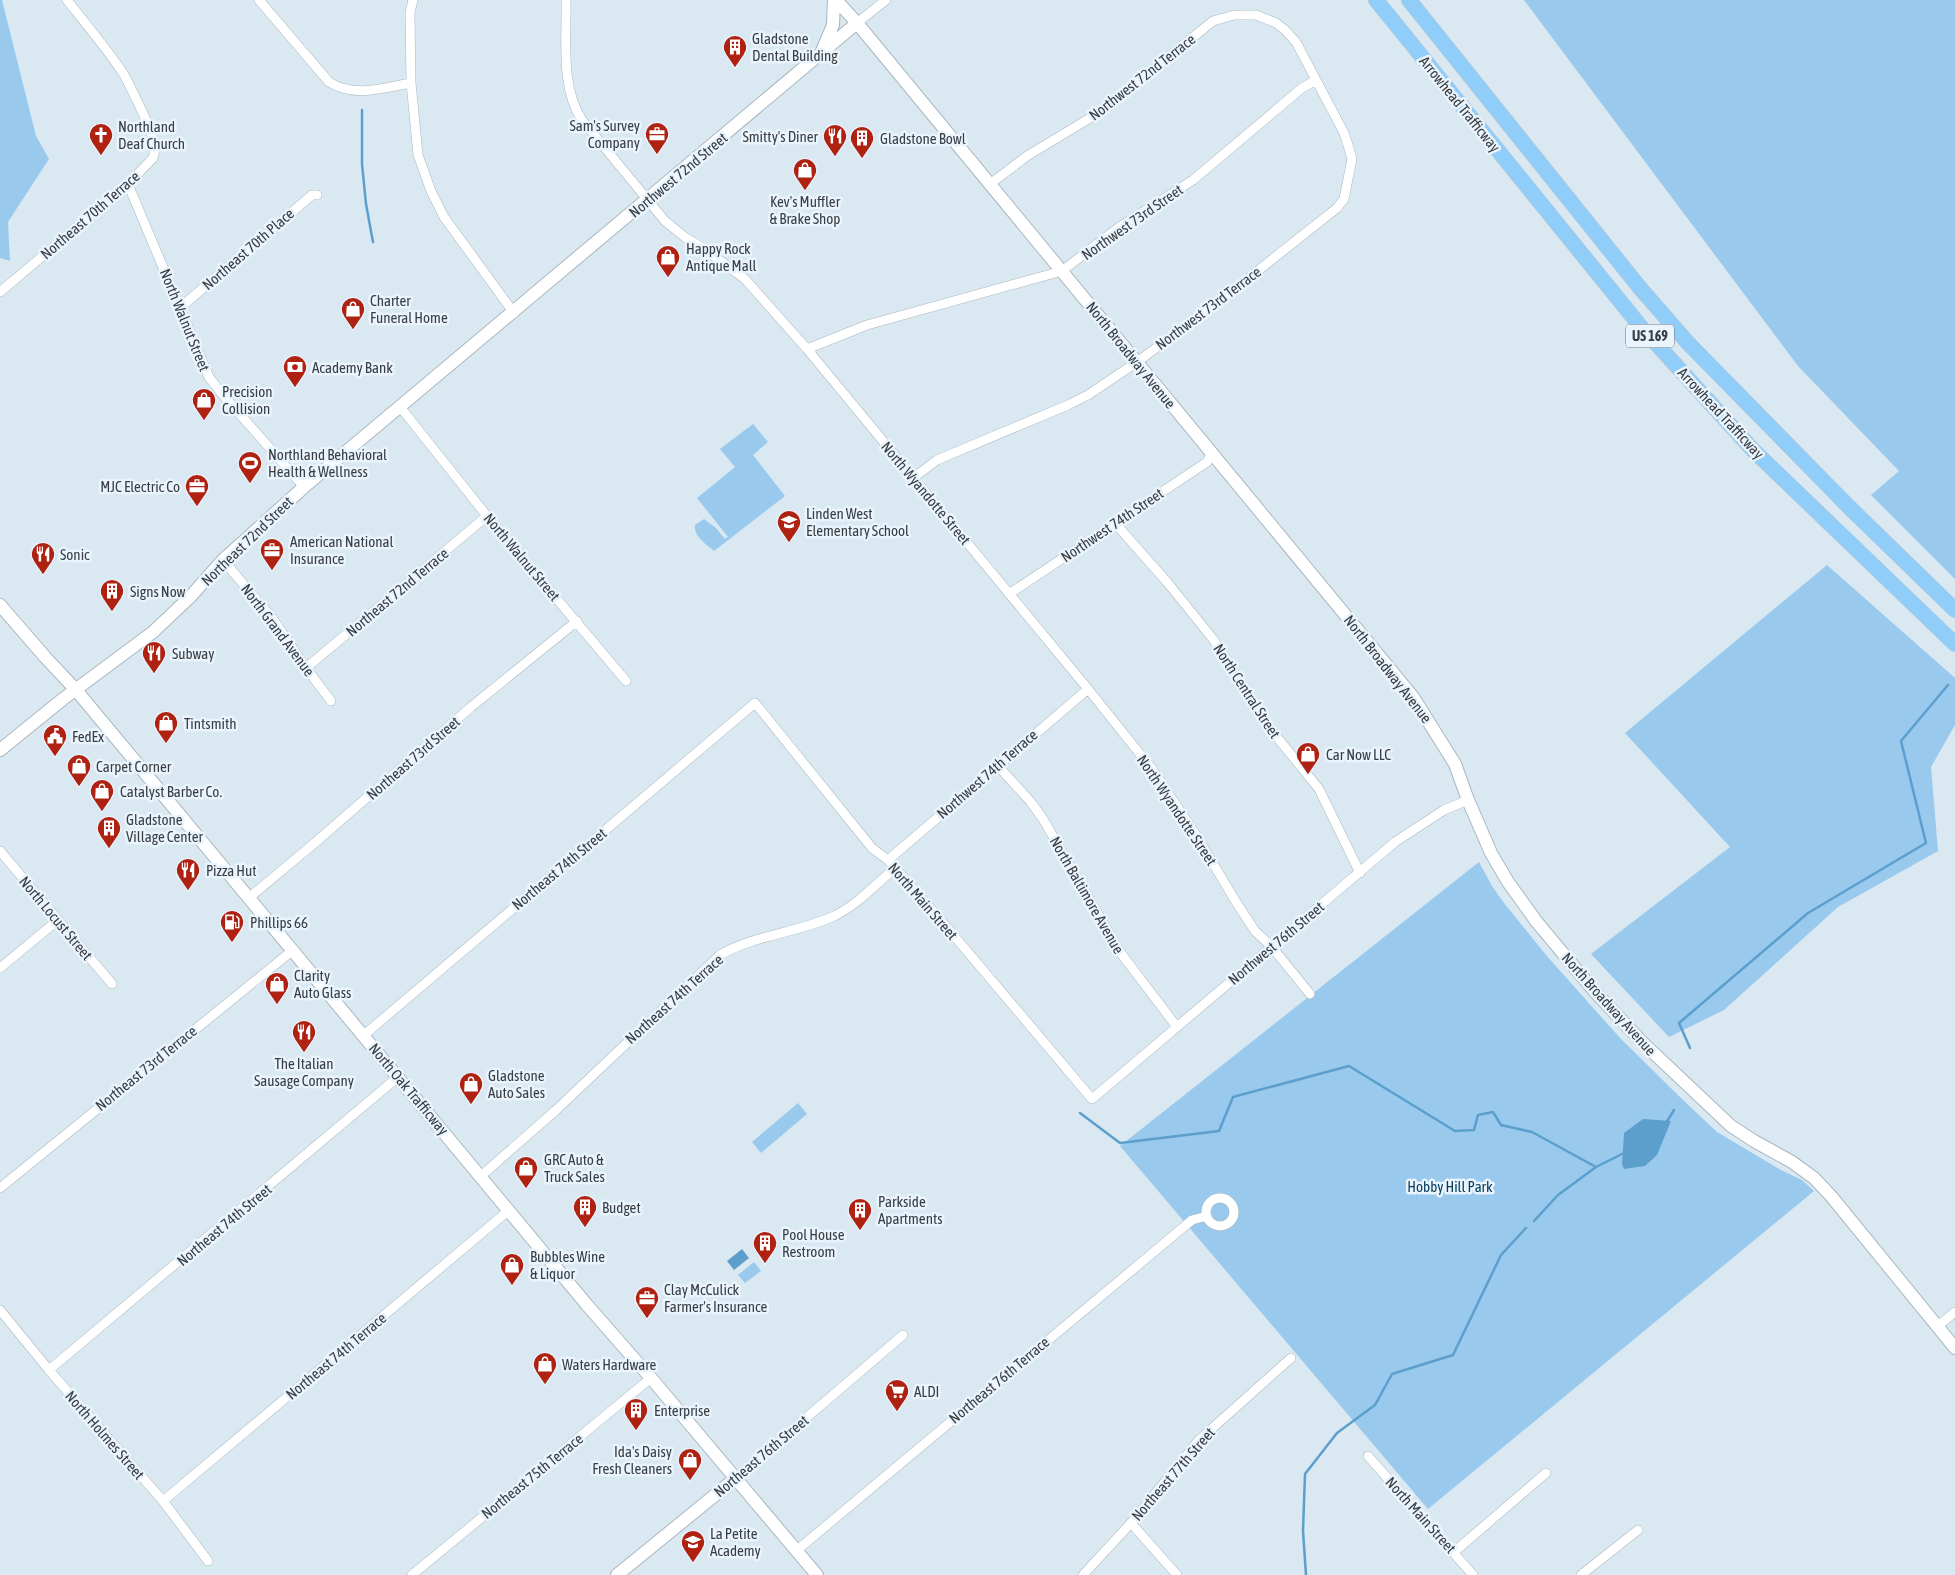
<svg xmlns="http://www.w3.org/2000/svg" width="1955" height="1575" viewBox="0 0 1955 1575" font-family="'Asap Condensed',sans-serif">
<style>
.green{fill:#99c9ed}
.water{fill:#5c9fcd}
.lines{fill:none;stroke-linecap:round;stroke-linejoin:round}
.stream{stroke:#5c9fcd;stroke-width:2.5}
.street-casing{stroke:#aab7c0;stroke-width:10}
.secondary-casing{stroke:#aab7c0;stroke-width:14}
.highway-casing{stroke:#c7c9ca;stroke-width:16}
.street{stroke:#fff;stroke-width:9}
.secondary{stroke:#fff;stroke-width:12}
.highway{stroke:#90cdf9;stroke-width:15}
.labels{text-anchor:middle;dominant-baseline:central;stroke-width:5;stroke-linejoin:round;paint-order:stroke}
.shield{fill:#eaf4fd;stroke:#6d757a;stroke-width:1}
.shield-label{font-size:14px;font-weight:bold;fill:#383e42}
.poi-label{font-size:15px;fill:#383e42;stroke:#eaf4fd;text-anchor:start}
.street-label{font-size:15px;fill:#383e42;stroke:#eaf4fd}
.park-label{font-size:15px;fill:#033c5b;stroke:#eaf4fd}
</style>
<rect width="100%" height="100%" fill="#dae8f2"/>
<path class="green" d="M0,0H2L36,136L49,159L8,222L10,261L0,258Z
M1524,0H1955V579L1871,495L1899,471L1798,366Z
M753,424L768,442L753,455L785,496L714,551C706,544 693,536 695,525L704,519L716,528L725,539L728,537L697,498L735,467L720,449Z
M1827,565L1955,678V725L1931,767L1938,851L1838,907L1724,1010L1669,1037L1591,954L1730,847L1625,733Z
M1479,862L1492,886L1504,903L1546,955L1620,1038L1684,1101L1717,1132L1781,1170L1802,1180L1814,1191L1428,1509L1120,1146Z
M798,1103L807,1114L761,1153L752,1142Z
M754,1262L761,1271L745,1283L738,1275Z"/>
<path class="water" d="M1643,1119L1671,1121L1657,1155L1645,1166L1624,1169L1622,1164L1624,1133Z
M742,1249L749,1258L734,1270L727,1261Z"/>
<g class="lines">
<path class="stream" d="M362,110V164L366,204L373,242
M1690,1048L1679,1023L1808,913L1926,843L1901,741L1948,685
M1080,1113L1120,1143L1219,1131L1233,1097L1349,1066L1455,1131L1474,1130L1478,1115L1493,1112L1501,1125L1532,1132L1596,1167L1624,1153
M1666,1123L1674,1110
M1534,1221L1558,1195L1596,1167
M1306,1575L1303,1531L1305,1474L1337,1433L1375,1405L1392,1374L1453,1355L1501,1255L1526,1228"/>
<g class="street-casing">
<path id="street" d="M259,0L329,82C354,98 383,88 411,83
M413,0L410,13L411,83L418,155L431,191L444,217L514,313
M566,0C567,39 560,87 582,120L665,221L686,238L703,248L745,279L807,349L1088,689L1152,769L1196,835L1236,902L1255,931L1272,947L1310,994
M857,23L886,0
M128,184L209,377L222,394L304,487
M0,292L128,184L153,158C158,146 150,130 145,118C138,103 131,87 123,73C106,48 86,24 67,0
M181,307L312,195H317
M807,349L867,325L1062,271L1118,228L1193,180L1302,88L1316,80
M401,408L487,516L626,681
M913,478L937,460L1068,405L1088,395L1137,362L1226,296L1337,208L1344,199L1352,159L1348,145L1344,133L1296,42L1285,30L1276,23L1256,15H1234L1213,21L1100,112L1027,156L990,184
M1114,522L1167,582L1213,639L1272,731L1319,789L1360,873
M223,560L273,619L306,668L331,701
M1009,594L1207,462L1212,453
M306,668L487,516
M997,765L1030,801L1043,819L1120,952L1177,1027
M0,851L112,984
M888,860L1088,689
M250,897L317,841L471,707L577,621
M0,968L58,920
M364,1035L755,703L872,848L888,860L939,918L1092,1099L1395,842L1444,810L1468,800
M481,1176L555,1111L720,955C755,935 795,933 832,917C856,906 875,885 895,868
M0,1188L293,950
M1206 1212a14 14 0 1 1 28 0a14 14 0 1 1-28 0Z
M0,1310L49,1370L163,1501L208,1561
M1938,1326L1955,1312
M49,1370L398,1077
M1368,1456L1473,1575
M736,1478L903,1335
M163,1501L508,1211
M1131,1523L1177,1575
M796,1551L1192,1220L1207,1216
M1454,1552L1546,1473
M412,1575L651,1378
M1083,1575L1131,1523L1199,1440L1291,1358
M1581,1575L1638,1530"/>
</g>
<g class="secondary-casing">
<path id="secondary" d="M836,0L857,23L1413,697L1455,764L1468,800L1491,853L1508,882L1536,921L1596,993L1643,1043L1731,1126L1754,1141L1792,1162L1814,1178L1831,1196L1955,1348
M822,51L833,25L834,0
M0,605L46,658L76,690L587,1305L651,1378L817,1575
M0,750L63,699L153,632L190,597L223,560L304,487L857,23
M617,1575L736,1478"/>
</g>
<g class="highway-casing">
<path id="highway" d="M1376,0L1641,327L1693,384L1753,450L1955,644
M1409,0L1640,288L1688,343L1850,508L1955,610"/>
</g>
<use href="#street" class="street"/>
<use href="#secondary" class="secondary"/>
<use href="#highway" class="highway"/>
</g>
<defs>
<g id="building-pin" transform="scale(1.25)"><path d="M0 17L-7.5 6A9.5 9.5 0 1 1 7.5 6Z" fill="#af2111" stroke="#eaf4fd"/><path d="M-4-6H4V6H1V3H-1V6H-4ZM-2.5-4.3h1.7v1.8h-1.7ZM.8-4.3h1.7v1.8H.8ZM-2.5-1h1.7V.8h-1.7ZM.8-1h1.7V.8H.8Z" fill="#fff"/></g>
<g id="office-pin" transform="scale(1.25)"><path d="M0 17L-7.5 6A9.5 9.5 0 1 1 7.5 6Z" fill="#af2111" stroke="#eaf4fd"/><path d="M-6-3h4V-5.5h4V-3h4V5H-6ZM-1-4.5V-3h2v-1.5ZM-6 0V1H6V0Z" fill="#fff"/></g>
<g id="church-pin" transform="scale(1.25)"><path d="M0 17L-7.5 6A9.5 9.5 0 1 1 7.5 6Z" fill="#af2111" stroke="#eaf4fd"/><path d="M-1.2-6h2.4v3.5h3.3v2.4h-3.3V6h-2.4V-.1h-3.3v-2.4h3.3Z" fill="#fff"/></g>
<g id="restaurant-pin" transform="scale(1.25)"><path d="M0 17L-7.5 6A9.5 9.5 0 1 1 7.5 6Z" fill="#af2111" stroke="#eaf4fd"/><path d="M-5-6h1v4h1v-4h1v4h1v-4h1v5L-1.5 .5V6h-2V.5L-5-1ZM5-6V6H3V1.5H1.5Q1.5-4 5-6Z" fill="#fff"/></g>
<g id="shop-pin" transform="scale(1.25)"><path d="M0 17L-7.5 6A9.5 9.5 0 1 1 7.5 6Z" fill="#af2111" stroke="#eaf4fd"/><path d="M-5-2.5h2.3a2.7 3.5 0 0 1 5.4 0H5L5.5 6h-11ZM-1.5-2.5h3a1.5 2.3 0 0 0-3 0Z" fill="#fff"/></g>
<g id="bank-pin" transform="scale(1.25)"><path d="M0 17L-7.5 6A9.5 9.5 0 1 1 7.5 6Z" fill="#af2111" stroke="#eaf4fd"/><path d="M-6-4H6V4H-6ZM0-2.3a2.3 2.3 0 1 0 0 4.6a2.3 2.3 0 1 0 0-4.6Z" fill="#fff"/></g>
<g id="stadium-pin" transform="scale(1.25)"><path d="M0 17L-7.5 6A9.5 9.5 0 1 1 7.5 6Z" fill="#af2111" stroke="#eaf4fd"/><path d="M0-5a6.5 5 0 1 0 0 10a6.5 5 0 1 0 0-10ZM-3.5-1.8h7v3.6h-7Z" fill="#fff"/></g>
<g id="school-pin" transform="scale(1.25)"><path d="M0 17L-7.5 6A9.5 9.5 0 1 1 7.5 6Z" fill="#af2111" stroke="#eaf4fd"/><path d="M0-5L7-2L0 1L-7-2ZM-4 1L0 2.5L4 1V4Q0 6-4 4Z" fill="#fff"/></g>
<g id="civic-pin" transform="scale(1.25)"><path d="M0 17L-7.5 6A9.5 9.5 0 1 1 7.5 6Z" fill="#af2111" stroke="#eaf4fd"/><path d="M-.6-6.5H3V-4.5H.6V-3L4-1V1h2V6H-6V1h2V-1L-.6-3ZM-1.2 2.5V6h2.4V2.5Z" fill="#fff"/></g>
<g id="fuel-pin" transform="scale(1.25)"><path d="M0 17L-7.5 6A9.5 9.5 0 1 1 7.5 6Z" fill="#af2111" stroke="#eaf4fd"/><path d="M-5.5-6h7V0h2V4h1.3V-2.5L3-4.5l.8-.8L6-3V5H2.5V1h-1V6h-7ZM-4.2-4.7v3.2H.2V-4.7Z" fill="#fff"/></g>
<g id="supermarket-pin" transform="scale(1.25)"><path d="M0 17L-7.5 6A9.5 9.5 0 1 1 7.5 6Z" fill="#af2111" stroke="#eaf4fd"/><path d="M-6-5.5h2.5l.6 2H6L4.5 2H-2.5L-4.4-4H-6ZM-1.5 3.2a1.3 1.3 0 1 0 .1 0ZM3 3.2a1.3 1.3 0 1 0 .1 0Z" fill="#fff"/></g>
</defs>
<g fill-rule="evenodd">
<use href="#building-pin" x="735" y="47"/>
<use href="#office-pin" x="657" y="134"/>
<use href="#church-pin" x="101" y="135"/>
<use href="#restaurant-pin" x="835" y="136"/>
<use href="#building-pin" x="862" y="138"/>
<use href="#shop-pin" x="805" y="170"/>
<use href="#shop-pin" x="668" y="257"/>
<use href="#shop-pin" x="353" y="309"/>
<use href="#bank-pin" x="295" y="367"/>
<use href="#shop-pin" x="204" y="400"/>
<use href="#stadium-pin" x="250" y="463"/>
<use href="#office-pin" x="197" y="486"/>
<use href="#school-pin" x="789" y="522"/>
<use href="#office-pin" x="272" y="550"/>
<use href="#restaurant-pin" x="43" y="554"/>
<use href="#building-pin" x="112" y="591"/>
<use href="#restaurant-pin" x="154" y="653"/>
<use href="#shop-pin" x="166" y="723"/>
<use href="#civic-pin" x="55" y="736"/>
<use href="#shop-pin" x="1308" y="754"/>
<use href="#shop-pin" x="79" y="766"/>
<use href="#shop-pin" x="102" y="791"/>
<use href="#building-pin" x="109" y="828"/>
<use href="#restaurant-pin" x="188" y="870"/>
<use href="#fuel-pin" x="232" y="922"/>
<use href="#shop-pin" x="277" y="984"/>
<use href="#restaurant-pin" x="304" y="1032"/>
<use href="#shop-pin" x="471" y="1084"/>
<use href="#shop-pin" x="526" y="1168"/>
<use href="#building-pin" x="585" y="1207"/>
<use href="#building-pin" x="860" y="1210"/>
<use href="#building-pin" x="765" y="1243"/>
<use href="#shop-pin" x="512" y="1265"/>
<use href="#office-pin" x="647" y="1298"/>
<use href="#shop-pin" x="545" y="1364"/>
<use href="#supermarket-pin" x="897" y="1391"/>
<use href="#building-pin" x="636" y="1410"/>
<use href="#shop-pin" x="690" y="1460"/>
<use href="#school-pin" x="693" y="1542"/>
</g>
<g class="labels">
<rect class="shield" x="1626" y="324.5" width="48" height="23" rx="4"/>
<g class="shield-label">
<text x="1650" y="336">US 169</text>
</g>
<g class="poi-label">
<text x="752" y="38">Gladstone<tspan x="752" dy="17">Dental Building</tspan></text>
<text x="640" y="125" text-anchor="end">Sam's Survey<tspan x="640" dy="17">Company</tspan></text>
<text x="118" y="126">Northland<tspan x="118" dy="17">Deaf Church</tspan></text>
<text x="818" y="136" text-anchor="end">Smitty's Diner</text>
<text x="880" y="138">Gladstone Bowl</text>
<text x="805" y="201" text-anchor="middle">Kev's Muffler<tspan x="805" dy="17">&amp; Brake Shop</tspan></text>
<text x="686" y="248">Happy Rock<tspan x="686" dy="17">Antique Mall</tspan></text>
<text x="370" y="300">Charter<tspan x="370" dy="17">Funeral Home</tspan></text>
<text x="312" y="367">Academy Bank</text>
<text x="222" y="391">Precision<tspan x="222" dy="17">Collision</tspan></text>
<text x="268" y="454">Northland Behavioral<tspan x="268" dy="17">Health &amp; Wellness</tspan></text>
<text x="180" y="486" text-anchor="end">MJC Electric Co</text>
<text x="806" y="513">Linden West<tspan x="806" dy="17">Elementary School</tspan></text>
<text x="290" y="541">American National<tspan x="290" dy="17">Insurance</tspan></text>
<text x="60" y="554">Sonic</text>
<text x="130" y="591">Signs Now</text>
<text x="172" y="653">Subway</text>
<text x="184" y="723">Tintsmith</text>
<text x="72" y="736">FedEx</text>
<text x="1326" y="754">Car Now LLC</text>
<text x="96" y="766">Carpet Corner</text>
<text x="120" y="791">Catalyst Barber Co.</text>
<text x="126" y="819">Gladstone<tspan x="126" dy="17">Village Center</tspan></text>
<text x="206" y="870">Pizza Hut</text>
<text x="250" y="922">Phillips 66</text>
<text x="294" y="975">Clarity<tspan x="294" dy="17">Auto Glass</tspan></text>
<text x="304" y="1063" text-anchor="middle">The Italian<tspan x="304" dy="17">Sausage Company</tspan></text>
<text x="488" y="1075">Gladstone<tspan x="488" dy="17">Auto Sales</tspan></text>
<text x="544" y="1159">GRC Auto &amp;<tspan x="544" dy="17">Truck Sales</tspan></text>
<text x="878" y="1201">Parkside<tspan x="878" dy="17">Apartments</tspan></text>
<text x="602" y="1207">Budget</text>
<text x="782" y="1234">Pool House<tspan x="782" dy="17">Restroom</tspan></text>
<text x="530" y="1256">Bubbles Wine<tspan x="530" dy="17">&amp; Liquor</tspan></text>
<text x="664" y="1289">Clay McCulick<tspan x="664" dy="17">Farmer's Insurance</tspan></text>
<text x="562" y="1364">Waters Hardware</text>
<text x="914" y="1391">ALDI</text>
<text x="654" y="1410">Enterprise</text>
<text x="672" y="1451" text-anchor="end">Ida's Daisy<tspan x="672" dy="17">Fresh Cleaners</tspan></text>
<text x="710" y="1533">La Petite<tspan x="710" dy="17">Academy</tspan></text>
</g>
<g class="street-label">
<text transform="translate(1142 77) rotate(-38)">Northwest 72nd Terrace</text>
<text transform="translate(1460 104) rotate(51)">Arrowhead Trafficway</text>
<text transform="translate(678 175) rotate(-40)">Northwest 72nd Street</text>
<text transform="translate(90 215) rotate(-41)">Northeast 70th Terrace</text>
<text transform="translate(1132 222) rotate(-35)">Northwest 73rd Street</text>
<text transform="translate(248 249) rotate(-41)">Northeast 70th Place</text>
<text transform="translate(1208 308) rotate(-37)">Northwest 73rd Terrace</text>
<text transform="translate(185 320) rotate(68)">North Walnut Street</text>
<text transform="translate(1131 355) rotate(51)">North Broadway Avenue</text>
<text transform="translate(1721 413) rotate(47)">Arrowhead Trafficway</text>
<text transform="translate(926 493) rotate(50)">North Wyandotte Street</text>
<text transform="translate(1112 525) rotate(-34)">Northwest 74th Street</text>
<text transform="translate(247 541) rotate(-44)">Northeast 72nd Street</text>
<text transform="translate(522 557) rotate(50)">North Walnut Street</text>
<text transform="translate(397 592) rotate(-40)">Northeast 72nd Terrace</text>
<text transform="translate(278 630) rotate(53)">North Grand Avenue</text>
<text transform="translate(1388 669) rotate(52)">North Broadway Avenue</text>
<text transform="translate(1247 691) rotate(57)">North Central Street</text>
<text transform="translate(413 758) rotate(-41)">Northeast 73rd Street</text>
<text transform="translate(987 774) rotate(-41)">Northwest 74th Terrace</text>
<text transform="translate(1177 810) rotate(56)">North Wyandotte Street</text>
<text transform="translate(559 869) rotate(-40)">Northeast 74th Street</text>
<text transform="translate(1087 895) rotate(60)">North Baltimore Avenue</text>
<text transform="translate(923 901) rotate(49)">North Main Street</text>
<text transform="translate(56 918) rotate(50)">North Locust Street</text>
<text transform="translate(1276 943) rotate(-40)">Northwest 76th Street</text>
<text transform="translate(674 999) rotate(-42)">Northeast 74th Terrace</text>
<text transform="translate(1609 1004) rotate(48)">North Broadway Avenue</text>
<text transform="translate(146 1068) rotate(-39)">Northeast 73rd Terrace</text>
<text transform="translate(409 1089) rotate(50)">North Oak Trafficway</text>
<text transform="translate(224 1225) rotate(-40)">Northeast 74th Street</text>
<text transform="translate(336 1356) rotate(-40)">Northeast 74th Terrace</text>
<text transform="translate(999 1380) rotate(-40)">Northeast 76th Terrace</text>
<text transform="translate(105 1435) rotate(49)">North Holmes Street</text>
<text transform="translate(761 1456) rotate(-40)">Northeast 76th Street</text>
<text transform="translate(1173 1474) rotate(-49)">Northeast 77th Street</text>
<text transform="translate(532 1476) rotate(-39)">Northeast 75th Terrace</text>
<text transform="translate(1421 1515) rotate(48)">North Main Street</text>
</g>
<g class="park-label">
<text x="1450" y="1186">Hobby Hill Park</text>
</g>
</g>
</svg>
